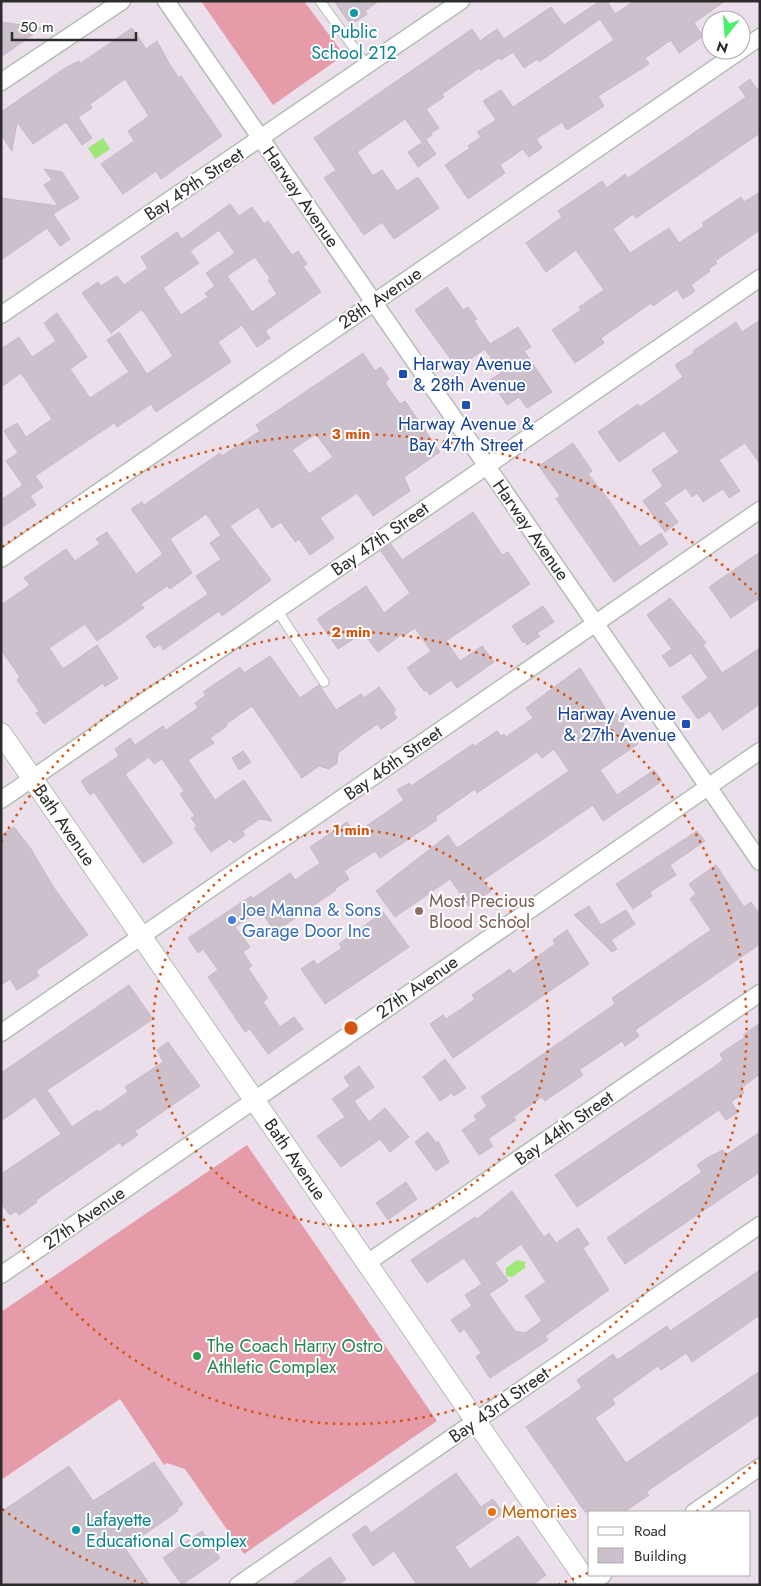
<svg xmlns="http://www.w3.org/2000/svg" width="761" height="1586" viewBox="0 0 761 1586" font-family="Jost,sans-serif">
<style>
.pitch{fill:#e69ba8}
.water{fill:#9ee878}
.building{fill:#ccc0cc;stroke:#c8b8c7;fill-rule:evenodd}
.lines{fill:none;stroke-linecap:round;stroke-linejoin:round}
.service-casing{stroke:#b2beb5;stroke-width:11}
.minor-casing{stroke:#b2beb5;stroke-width:19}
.tertiary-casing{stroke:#b2beb5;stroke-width:22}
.service{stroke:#fff;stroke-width:9}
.minor{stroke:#fff;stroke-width:16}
.tertiary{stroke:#fff;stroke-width:20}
.ring{fill:none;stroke:#d5540f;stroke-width:2.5;stroke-dasharray:2.5 5}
.culture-dot{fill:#0f9aa8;stroke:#fff;stroke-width:2}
.transit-dot{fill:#1a4fb4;stroke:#fff;stroke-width:2}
.education-dot{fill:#8d6e63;stroke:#fff;stroke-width:2}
.shop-dot{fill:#3f7fe0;stroke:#fff;stroke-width:2}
.leisure-dot{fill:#2e9e5b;stroke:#fff;stroke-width:2}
.food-dot{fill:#e8710a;stroke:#fff;stroke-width:2}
.labels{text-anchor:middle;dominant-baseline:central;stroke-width:4;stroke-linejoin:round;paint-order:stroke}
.culture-label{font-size:18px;fill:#0d838f;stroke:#fff}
.street-label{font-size:18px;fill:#2c2c2c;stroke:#fff}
.transit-label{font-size:18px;fill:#164399;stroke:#fff;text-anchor:start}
.education-label{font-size:18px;fill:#785e54;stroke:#fff;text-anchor:start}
.shop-label{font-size:18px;fill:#366cbe;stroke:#fff;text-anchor:start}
.leisure-label{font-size:18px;fill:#27864d;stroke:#fff;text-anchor:start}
.food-label{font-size:18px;fill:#c56008;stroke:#fff;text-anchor:start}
.centre{fill:#d5540f;stroke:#fff;stroke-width:2.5}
.ring-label{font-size:15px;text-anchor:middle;font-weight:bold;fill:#d5540f;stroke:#fff;stroke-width:4;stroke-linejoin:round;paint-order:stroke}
</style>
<rect width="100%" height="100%" fill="#ecdfec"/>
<path class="pitch" d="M201,1H304L344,55L273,105Z
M247,1145L437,1421L244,1554L185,1469L167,1463L164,1465L120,1399L1,1480V1312Z"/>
<path class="water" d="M103,138L110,149L95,159L88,148Z
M517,1260L525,1262V1268L512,1277L506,1276V1268Z"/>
<path class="building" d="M334,1H379L365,11L367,14L351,25Z
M600,1H607L615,14L634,1H725L694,23L703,36L679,53L671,40L645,58L649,64L598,96L604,106L567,130L562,122L536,139L542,148L529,157L523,149L500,165L505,173L468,199L445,165L470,148L468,146L481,137L477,132L496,120L483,101L501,90L513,107L614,40L600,19L539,62L537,59L524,68L513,52L501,60L499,58L481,70L479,68L442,94L444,97L426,109L439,128L431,133L432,135L422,142L405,119L357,152L373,176L382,170L397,191L418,177L439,208L394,239L382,222L364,235L324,178L336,170L314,138L472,29L480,41L497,29L504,39L551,7L564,25Z
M1,22L42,28L1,57Z
M132,28L146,49L157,41L170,65L179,78L181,76L222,136L161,179L156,171L123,194L101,164L134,141L128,131L149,116L125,79L90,104L92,108L78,117L92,138L82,145L66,122L33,144L17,122L12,151L1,135V112L65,68L79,61L81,63Z
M750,79L757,89L760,87V133L636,218L633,214L613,229L630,253L669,228L679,243L704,226L702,223L741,197L744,202L760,192V230L715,261L717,263L709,269L710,271L691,285L695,291L683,299L677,289L653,306L651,303L601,338L604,343L575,363L552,330L581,310L579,307L604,290L576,250L546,272L526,243L562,217L558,211L602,181L607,188L625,174L628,178L746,97L739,87Z
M426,140L436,154L418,167L408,152Z
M44,169L62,172L79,198L53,214L70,239L60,246L47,228L1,260V198L58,206L44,185L52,180Z
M230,204L239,216L252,207L264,224L268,221L292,255L298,251L307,264L303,266L321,292L265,331L270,338L257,347L242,325L218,342L231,362L156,412L151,404L117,427L114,423L35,476L43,487L30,496L36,505L1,528V500L23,485L6,461L18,453L4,431L17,423L26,437L52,419L21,373L1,387V349L19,337L32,357L56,341L44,323L57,313L87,357L70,369L90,398L129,372L107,340L119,332L147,374L173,356L144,312L141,310L111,333L82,293L98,282L101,286L117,276L124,285L148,268L141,257L177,232L182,239ZM219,230L235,253L206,273L215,286L205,293L208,297L181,315L163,288L199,263L190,251ZM255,257L270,278L268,280L277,294L252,312L227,276Z
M447,287L463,310L468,307L477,319L474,321L490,344L518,327L531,347L524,351L552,392L527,408L519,397L507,405L490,380L501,373L485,349L457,368L415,310Z
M760,320V464L745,443L719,460L740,491L729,498L723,489L703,502L697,493L692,497L686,488L664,503L678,522L665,532L643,501L663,486L652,470L679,452L664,431L619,462L598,432L638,404L640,407L683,377L675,365L694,353L693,351L736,322L742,332Z
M363,353L375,371L381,367L389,379L385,383L400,404L405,401L440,452L404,477L410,491L373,516L357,493L320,518L334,538L310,555L299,539L295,542L281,522L272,528L258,507L230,526L271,580L222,616L219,611L163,650L160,644L154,648L146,636L208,594L196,576L221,559L210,543L221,535L206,514L170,539L192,573L170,589L167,586L141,604L144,608L97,641L85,624L49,648L63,669L97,645L118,678L105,687L103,683L44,724L36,713L39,711L17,680L20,677L1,650V605L30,585L24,578L66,549L75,561L100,544L96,539L107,532L136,574L163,554L131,509L142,502L144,505L220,453L222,456L260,431L256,425ZM316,434L333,457L309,474L292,450Z
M573,443L592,471L588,474L609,500L640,547L661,533L668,544L614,582L556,499L560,496L539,466Z
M473,512L502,555L508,552L530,584L446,641L460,661L482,646L494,662L457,688L451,680L430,695L426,690L424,691L407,668L431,651L415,628L403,636L402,634L378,652L363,633L338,649L317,619L366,586L384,613L410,593L381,551L391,544L402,560Z
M760,552V598L731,618L709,587Z
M670,598L706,643L703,645L722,673L760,648V704L723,730L710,711L698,719L682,697L708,678L691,653L670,667L662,656L672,649L647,615Z
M543,606L554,622L537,633L540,636L527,645L525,641L523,643L512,626Z
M270,656L300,698L319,685L336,710L361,694L364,698L379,687L396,710L393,712L397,718L381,729L377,724L356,739L338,753L337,763L329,769L319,766L302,778L252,706L226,724L227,726L210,738L214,743L188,760L215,800L244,780L272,821L260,819L242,831L245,835L234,843L230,839L211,852L194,828L197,826L191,818L195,816L180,794L184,791L162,759L154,764L149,757L125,774L173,843L143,863L94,792L90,795L81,781L119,756L115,749L130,738L135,745L163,726L166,730L198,708L195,703L206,695L203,692L240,667L244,673Z
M580,668L611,717L616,713L638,744L600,770L617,795L654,770L662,781L603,821L593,805L483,880L491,891L469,906L450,879L395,917L376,891L448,835L457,848L569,771L554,749L542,758L537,752L477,793L475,789L435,817L437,820L380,858L375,851L344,871L349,879L335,889L336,890L275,932L260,910L235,927L250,947L243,952L252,966L248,968L268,998L263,1002L280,1027L294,1017L303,1029L268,1054L250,1029L245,1032L208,977L218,970L203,949L198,953L188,938L251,896L252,899L290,873L295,880L320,863L310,847L347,822L355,834L404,800L397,790L409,783L411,786L473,744L475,746L497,731L501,736L504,734L506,737L533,718L526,708Z
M243,751L251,762L239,770L232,758Z
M14,827L31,849L54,888L88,935L36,971L39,976L17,990L10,979L1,985V835Z
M697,831L705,841L670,865L676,875L650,892L652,896L633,909L616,884Z
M716,865L744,907L751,902L760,915V944L635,1030L639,1036L625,1046L622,1041L579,1070L583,1075L545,1101L542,1097L513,1117L516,1120L488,1139L493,1146L479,1155L462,1130L477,1120L474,1116L487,1106L481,1097L615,1004L612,998L711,930L690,899L696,894L689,884Z
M589,906L601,925L626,910L635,924L611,940L617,949L612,952L574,915Z
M383,912L409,947L325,1004L301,969L314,960L317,965L342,948L339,944Z
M567,930L589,964L453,1058L430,1024L443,1015L446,1019L461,1009L475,999L472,995L510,969L513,974L555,944L553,940Z
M129,985L153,1019L47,1090L72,1127L97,1110L99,1112L128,1092L125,1087L163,1062L157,1050L168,1042L200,1086L135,1131L138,1135L122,1146L120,1142L36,1200L37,1202L19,1215L16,1211L10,1215L1,1203V1174L61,1134L35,1097L1,1121V1073Z
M760,1023V1074L741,1088L744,1093L731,1102L738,1112L726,1120L719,1110L577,1207L555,1175L714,1067L723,1060L720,1054L745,1037L743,1035Z
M445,1059L466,1088L454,1096L452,1093L440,1101L423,1077Z
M359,1066L374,1087L354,1101L369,1122L385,1108L409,1137L390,1152L380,1139L341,1167L317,1136L345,1117L332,1099L350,1086L344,1077Z
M428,1132L436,1143L438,1141L449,1162L436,1171L415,1142Z
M760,1132V1172L625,1264L607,1238L702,1172L697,1165L707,1158L723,1150L726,1155Z
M406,1182L417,1199L388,1220L376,1203Z
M512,1191L544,1237L549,1233L556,1243L578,1228L589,1244L583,1248L609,1290L545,1336L548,1340L490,1378L476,1357L481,1353L473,1341L464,1329L460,1333L451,1320L472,1306L465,1295L482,1284L464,1258L427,1283L411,1260L475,1217L477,1219ZM521,1244L546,1282L525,1296L542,1321L525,1333L515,1331L489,1294L508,1281L495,1263Z
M760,1270V1315L692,1362L686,1353L661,1370L658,1366L612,1399L615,1404L595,1418L626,1463L760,1371V1414L646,1492L649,1495L624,1512H585L526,1427L582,1388L577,1380L613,1354L617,1360L667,1326L670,1331Z
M154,1462L183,1504L177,1509L178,1511L125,1548L150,1585H1V1512L69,1466L93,1501Z
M456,1473L481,1507L493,1499L503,1513L455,1547L470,1569L518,1536L546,1575L533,1585H417L394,1551L373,1566L352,1535L366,1525L371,1533Z
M202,1531L220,1558L182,1585L163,1558Z
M330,1557L346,1579L338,1585H291Z"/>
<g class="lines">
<g class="service-casing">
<path id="service" d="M320,1L367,66
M277,610L324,682"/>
</g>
<g class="minor-casing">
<path id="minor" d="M166,1L760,862
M1,82L122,1
M1,315L461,1
M1,559L760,37
M1,800L760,278
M1,1033L760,510
M367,1263L760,993
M1,1275L760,751
M694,1512L760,1467
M238,1585L760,1225
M588,1585L603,1575"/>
</g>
<g class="tertiary-casing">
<g id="tertiary">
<path id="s1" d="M1,733L589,1585"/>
</g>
</g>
<use href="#service" class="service"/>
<use href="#minor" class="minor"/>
<use href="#tertiary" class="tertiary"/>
</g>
<g class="ring">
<circle cx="351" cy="1028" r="198"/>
<path d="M1 842A396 396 0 1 1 1 1214"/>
<path d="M756 1462A594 594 0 0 1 696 1512M588 1573A594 594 0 0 1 559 1584M143 1584A594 594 0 0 1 2 1509M2 547A594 594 0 0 1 756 594"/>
</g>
<g class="culture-dot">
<circle cx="354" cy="13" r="5"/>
<circle cx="76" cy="1530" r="5"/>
</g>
<g class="transit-dot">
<rect x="398" y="369" width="10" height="10" rx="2.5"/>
<rect x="461" y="400" width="10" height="10" rx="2.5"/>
<rect x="681" y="719" width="10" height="10" rx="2.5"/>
</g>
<circle class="education-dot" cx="419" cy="911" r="5"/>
<circle class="shop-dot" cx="232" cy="920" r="5"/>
<circle class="leisure-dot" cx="197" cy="1356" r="5"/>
<circle class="food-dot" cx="492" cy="1512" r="5"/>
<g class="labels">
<g class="culture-label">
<text x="354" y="32">Public<tspan x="354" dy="21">School 212</tspan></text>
<text x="86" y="1520" text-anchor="start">Lafayette<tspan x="86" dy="21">Educational Complex</tspan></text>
</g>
<g class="street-label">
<text transform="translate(194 184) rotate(-34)">Bay 49th Street</text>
<text transform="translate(301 197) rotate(55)">Harway Avenue</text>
<text transform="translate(380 298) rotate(-34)">28th Avenue</text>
<text transform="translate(531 530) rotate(55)">Harway Avenue</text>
<text transform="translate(380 539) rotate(-35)">Bay 47th Street</text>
<text transform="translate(393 763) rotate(-35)">Bay 46th Street</text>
<text stroke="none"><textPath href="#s1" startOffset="112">Bath Avenue</textPath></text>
<text transform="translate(417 987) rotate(-35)">27th Avenue</text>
<text transform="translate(564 1128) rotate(-35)">Bay 44th Street</text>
<text stroke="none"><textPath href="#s1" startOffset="518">Bath Avenue</textPath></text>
<text transform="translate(84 1218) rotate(-35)">27th Avenue</text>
<text transform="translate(499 1405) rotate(-35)">Bay 43rd Street</text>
</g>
<g class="transit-label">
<text x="413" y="364">Harway Avenue<tspan x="413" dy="21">&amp; 28th Avenue</tspan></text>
<text x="466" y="424" text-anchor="middle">Harway Avenue &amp;<tspan x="466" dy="21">Bay 47th Street</tspan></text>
<text x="676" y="714" text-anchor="end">Harway Avenue<tspan x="676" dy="21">&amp; 27th Avenue</tspan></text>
</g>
<g class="education-label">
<text x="429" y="901">Most Precious<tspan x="429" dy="21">Blood School</tspan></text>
</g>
<g class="shop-label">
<text x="242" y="910">Joe Manna &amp; Sons<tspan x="242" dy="21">Garage Door Inc</tspan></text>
</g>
<g class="leisure-label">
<text x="207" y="1346">The Coach Harry Ostro<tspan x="207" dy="21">Athletic Complex</tspan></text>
</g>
<g class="food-label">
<text x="502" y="1512">Memories</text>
</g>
</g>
<circle cx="351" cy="1028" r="8" class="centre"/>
<g class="ring-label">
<text x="351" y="439">3 min</text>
<text x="351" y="637">2 min</text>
<text x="351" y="835">1 min</text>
</g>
<rect width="761" height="1586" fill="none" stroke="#2c2c2c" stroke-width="5"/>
<rect x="588" y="1511" width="162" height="65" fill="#ffffff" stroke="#ababab"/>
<rect x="598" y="1527" width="25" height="8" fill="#ffffff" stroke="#ababab"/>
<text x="634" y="1536" font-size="15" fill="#2c2c2c">Road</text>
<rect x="598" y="1548" width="25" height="15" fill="#ccc0cc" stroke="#ababab"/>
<text x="634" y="1561" font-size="15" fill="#2c2c2c">Building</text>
<g transform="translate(726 35) rotate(197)"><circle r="24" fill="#ffffff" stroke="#ababab"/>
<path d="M0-4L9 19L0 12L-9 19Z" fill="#48f06b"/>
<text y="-8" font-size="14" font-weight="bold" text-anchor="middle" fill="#2c2c2c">N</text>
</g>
<path d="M12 32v8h124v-8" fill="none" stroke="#2c2c2c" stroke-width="2.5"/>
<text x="20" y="32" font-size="15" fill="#2c2c2c" stroke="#ffffff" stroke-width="4" paint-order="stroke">50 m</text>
</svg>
